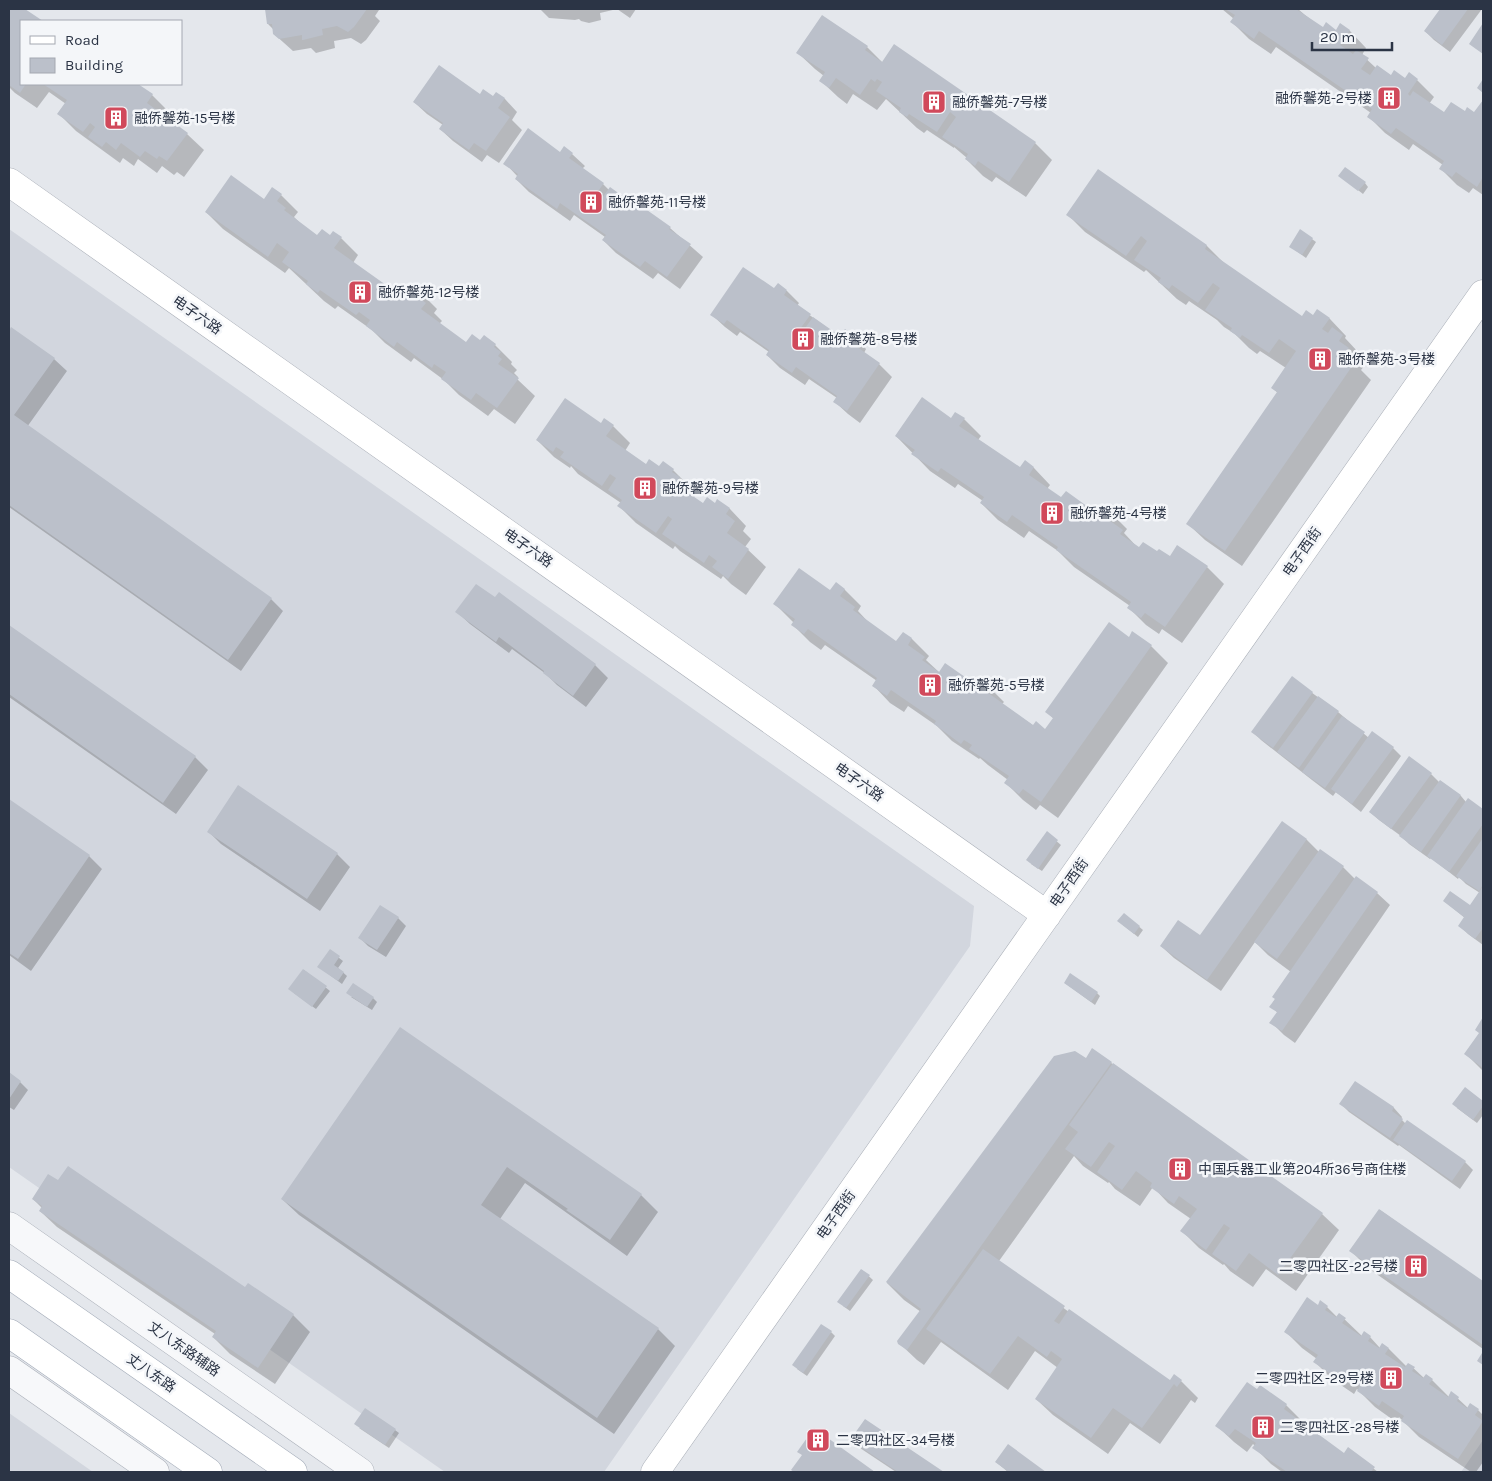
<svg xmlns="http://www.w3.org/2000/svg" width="1492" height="1481" viewBox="0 0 1492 1481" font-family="Karla,'Noto Sans SC',sans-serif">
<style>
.built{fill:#d2d6de}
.shadow{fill:#0003}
.building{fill:#bbc0ca}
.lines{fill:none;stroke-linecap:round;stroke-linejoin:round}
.street-casing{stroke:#a9aeb7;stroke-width:29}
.secondary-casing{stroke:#a9aeb7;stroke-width:29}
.primary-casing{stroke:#a3abb8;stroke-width:29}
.street{stroke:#f7f8fa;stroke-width:28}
.secondary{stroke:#fff;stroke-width:28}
.primary{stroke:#fff;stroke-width:28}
.labels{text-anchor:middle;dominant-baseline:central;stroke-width:5;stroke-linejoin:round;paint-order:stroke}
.poi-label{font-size:14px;fill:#2b3445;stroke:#f4f6f9;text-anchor:start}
.street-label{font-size:14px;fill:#2b3445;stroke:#f4f6f9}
</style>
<rect width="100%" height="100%" fill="#e4e7ec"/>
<path class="built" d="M9,229L974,906L970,946L604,1472H445L9,1167Z
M9,1413L93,1472H9Z
M1483,1440V1472H1461Z"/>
<path class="shadow" d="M9,9H23L41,21H21V84H136L152,95L169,112L165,118L187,134L204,150L184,177L177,172L174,175L162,166L157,173L138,159L134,166L123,158L120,163L76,131L59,114L66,104L49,92L37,108L15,93L9,87V88Z
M266,9H377L379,10L375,16L380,21L366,40L361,44L351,38L334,41L335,48L316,53L311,48L293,51L274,34V30L268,24Z
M540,9H636L630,18L617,9L600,13L601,20L589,23L581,21L579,19L575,20L549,18Z
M1222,9H1298L1305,15L1323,29L1336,31L1341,25L1350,31L1366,48L1362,55L1376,68L1391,77L1417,80L1434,97L1429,104L1444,114L1465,113L1475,114L1483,102V195L1473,188L1469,193L1457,185L1441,169L1443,165L1413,144L1409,150L1385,133L1368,116L1371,113L1276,47L1271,54L1249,39L1232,22L1234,19Z
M1442,9H1482L1450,52L1434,40L1425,31Z
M867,47L883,63L1035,143L1052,160L1026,197L996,177L992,182L983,176L966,159L967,158L954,147V148L927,130L924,133L917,128L886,99L877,110L853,94L847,104L838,97L821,81L824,76L815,69L798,53Z
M496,93L505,99L517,112L512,120L522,130L499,163L487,155L482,162L453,141L440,129L443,125L427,114L414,102L480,95L493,97Z
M560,153L572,154L585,166L582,169L603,184L609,190L670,228L703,257L680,289L658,273L653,279L616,253L603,240L605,237L574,215L570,221L529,192L516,179L518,177L505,163Z
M1098,171L1207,246L1224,263L1303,318L1314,316L1317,311L1330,319L1346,336L1345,338L1359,353L1356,357L1365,365L1361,370L1371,380L1242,566L1205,540L1188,524L1278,393L1272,388L1286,368L1260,351L1257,354L1249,348L1235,334L1224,327L1217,320L1189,301L1186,305L1177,299L1146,270L1144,272L1085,232L1068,215Z
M1344,179L1365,183L1368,187L1363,194Z
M281,195L298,212L294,217L302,225L317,236L341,238L358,255L353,263L400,297L409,284L420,292L437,309L434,313L442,321L439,324L466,344L480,342L495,345L512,362L511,364L517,370L514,373L518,377L517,379L535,396L515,424L494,409L488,416L459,395L444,380L414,358L411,362L385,343L372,330L338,306L335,309L324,301L289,268L285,273L223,229L206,212L264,201Z
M1312,239L1316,242L1306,258L1295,250Z
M775,290L787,291L799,303L797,306L840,337L854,336L866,349L864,353L879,364L892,377L860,423L848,414L835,402L837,398L809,379L805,385L780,368L767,355L769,352L740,332L737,336L725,327L712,315Z
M12,329L54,359L67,371L27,427L271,599L283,611L241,671L9,507V333Z
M964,419L981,436L978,440L1020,469L1025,462L1034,468L1050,485L1047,489L1062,499L1096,514L1110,512L1127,529L1124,533L1139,549L1207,567L1224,584L1182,643L1162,629L1159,634L1146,625L1129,608L1130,606L1074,567L1058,551L1029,531L1024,538L998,520L981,503L983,501L958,484L955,488L930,471L896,436L951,420Z
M605,420L613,426L630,443L625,451L646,465L673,470L690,487L689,488L696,495L693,498L703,505L715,504L718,501L730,509L746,526L743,531L751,539L745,547L766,567L746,595L731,584L723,576L721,579L680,551L675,546L673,549L636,523L619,506L621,503L578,474L571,466L570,468L554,457L537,440L601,425Z
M844,589L861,606L858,611L871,625L897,643L903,634L912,639L929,656L926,660L940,673L975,685H987L1004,702L1002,704L1034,726L1046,731L1054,719L1047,712L1129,638L1151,646L1168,663L1058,818L1040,805L1036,810L1023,800L1006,783L1008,780L988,765L980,758L979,759L952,741L937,726L908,706L904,712L890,703L874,686L877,681L825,645L821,650L810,642L793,625L794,623L775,604Z
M457,612L595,665L608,678L586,707L557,685L546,674L512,649L509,653L470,624Z
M9,626L195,757L208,770L176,814L9,697Z
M1292,678L1338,712L1369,738L1393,748L1401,756L1361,812L1336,792L1333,796L1312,780L1261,740L1253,732Z
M1431,774L1439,782H1440L1461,796L1466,802L1468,800L1483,811V945L1468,934L1460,926L1465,918L1444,901L1470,907L1480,893L1466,884L1459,877L1458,879L1431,858L1430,859L1409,844L1401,836L1379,820L1370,812Z
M9,800L89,856L102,869L31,971L9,955Z
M1282,823L1307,840L1320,853L1343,867L1355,879L1377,893L1390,905L1295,1043L1284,1035L1271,1022L1278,1013L1271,1006L1291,972L1268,955L1255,942L1221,991L1174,958L1161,946L1201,937Z
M208,831L337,854L350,867L320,911L221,844Z
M1047,833L1061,845L1042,871L1031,864Z
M1124,914L1143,930L1138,937L1123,925Z
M398,918L406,926L386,957L368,946L360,938Z
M330,951L343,961L338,968L347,976L342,984L323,970Z
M304,970L330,991L316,1009L294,993Z
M1065,983L1097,993L1100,996L1095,1005Z
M351,997L373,998L377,1002L372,1010Z
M1483,1019V1071L1466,1054L1480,1033L1476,1030Z
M400,1029L641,1195L658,1212L627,1256L525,1183L500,1219L658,1329L675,1346L614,1434L299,1215L282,1199Z
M1093,1050L1322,1214L1339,1230L1296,1291L1266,1269L1253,1287L1230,1271L1224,1264L1223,1265L1199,1248L1182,1231L1191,1219L1168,1203L1153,1187L1140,1206L1115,1189L1109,1182L1108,1183L1083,1166L1074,1156L999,1261L1069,1312L1170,1382L1174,1376L1181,1381L1198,1398L1195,1403L1191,1400L1160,1444L1130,1423L1108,1454L1053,1415L1036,1399L1058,1368L1035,1351L1008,1390L941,1342L924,1365L917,1360L899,1343L921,1312L904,1300L887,1283L1086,1060Z
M9,1074L20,1082L28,1090L14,1110L9,1107Z
M1355,1083L1394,1108L1402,1117L1401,1119L1406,1124L1465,1162L1473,1170L1460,1189L1399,1145L1398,1146L1349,1112L1341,1104Z
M1465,1089L1483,1102V1115L1477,1123L1457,1108Z
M33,1199L245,1289L248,1285L293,1315L310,1332L275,1384L230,1354L213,1337L215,1334L57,1227L40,1211L42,1208Z
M1380,1210L1483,1283V1349L1368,1268L1351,1251Z
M862,1270L873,1280L850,1311L843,1306Z
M1318,1306L1327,1307L1337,1317L1339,1314L1362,1336L1370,1337L1380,1348L1382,1345L1389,1349L1407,1367L1409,1364L1424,1378L1426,1375L1432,1380L1449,1397L1452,1393L1468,1408L1478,1410L1483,1415V1462L1476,1472H1471L1419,1437L1399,1417L1396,1422L1375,1407L1357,1389L1354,1394L1332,1379L1315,1362L1317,1359L1302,1348L1285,1331Z
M831,1332L835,1336L807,1376L797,1369Z
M1286,1405L1303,1422L1302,1424L1344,1455L1348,1449L1378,1472H1282L1271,1464L1254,1447L1255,1446L1253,1444L1247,1452L1234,1442L1217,1426Z
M865,1420L942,1472H896L860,1448L852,1440Z
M359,1428L395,1430L399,1433L389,1448Z
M815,1430L873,1472H795L793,1470L803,1456Z
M1008,1446L1044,1472H1008L996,1462Z"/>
<path class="building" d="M9,9H25L43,21H21V84H26L20,93L9,85Z
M265,9H367L354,27L348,32L337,26L322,29L323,35L303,40H302V35L279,39L273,34L272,24H267Z
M1225,9H1296L1323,27L1326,22L1336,30L1340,23L1350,30L1340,45L1353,54L1356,50L1369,58L1361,69L1370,75L1377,65L1391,75L1394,70L1405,78L1409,72L1418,79L1408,94L1410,96L1413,91L1444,112L1451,102L1465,111L1467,107L1474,112L1483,100V177L1477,187L1456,172L1452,177L1439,169L1444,161L1396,128L1391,134L1367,117L1372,109L1259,31L1254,39L1230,22L1235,15Z
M1440,9H1468L1442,45L1424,31Z
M822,15L868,46L865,50L882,62L894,44L1036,142L1009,182L978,161L975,166L965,159L968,154L942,137L956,117L950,112L937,132L909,114L907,117L899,112L901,108L876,91L882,82L877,79L875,82L871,79L860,95L836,78L829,88L819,81L825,72L796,53Z
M1483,23V54L1469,44Z
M439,65L480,94L483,89L493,96L496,92L505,98L498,108L510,117L486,151L474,143L469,150L439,129L443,123L413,102Z
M1483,79V93L1477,88Z
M43,84H138L153,94L147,103L188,133L167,161L159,156L157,159L145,151L140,157L121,143L116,150L106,142L102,147L88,137L95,127L90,123L83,132L57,114L67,100Z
M528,128L560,152L564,146L573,153L569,158L604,183L596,194L602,198L610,187L628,200L630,198L671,227L669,229L691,244L667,277L645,261L640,267L602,240L606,235L560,203L557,209L515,179L518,174L503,164Z
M1345,167L1366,182L1358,191L1338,176Z
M1098,169L1207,245L1205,249L1302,316L1306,310L1313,315L1317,309L1330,318L1322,329L1328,333L1332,327L1343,335L1339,341L1349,348L1343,355L1355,362L1225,551L1186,524L1277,392L1271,388L1296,351L1279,339L1269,353L1242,335L1240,338L1230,331L1232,328L1205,310L1220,288L1213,283L1198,303L1172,285L1169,289L1158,282L1161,278L1134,260L1147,241L1141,236L1126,256L1066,215Z
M231,175L264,199L272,187L282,194L277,201L286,208L284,210L317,235L322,229L330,235L333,231L342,237L334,248L400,295L409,283L420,291L417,296L426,303L421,309L466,342L472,334L480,340L484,335L496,344L494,347L501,352L498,356L502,359L498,364L519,378L497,408L476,393L471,400L441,379L446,372L434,364L432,368L397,342L394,347L366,326L370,320L359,312L356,315L320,290L318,293L306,284L308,281L282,262L289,252L277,243L268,257L205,212Z
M1300,229L1313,238L1302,255L1289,247Z
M743,267L774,288L778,283L787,290L784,295L811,314L800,329L803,331L813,317L840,336L845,329L854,336L850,342L880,363L847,411L833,402L837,396L796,367L792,373L766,355L769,350L727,320L724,324L710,315Z
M11,327L55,358L14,415L272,598L228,660L9,505V331Z
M922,397L951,418L955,412L965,418L959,426L1020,467L1025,460L1034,467L1029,475L1061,497L1066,491L1095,512L1101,504L1111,511L1106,518L1123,530L1120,534L1139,547L1143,542L1157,551L1159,549L1170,556L1177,545L1208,566L1165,627L1145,613L1141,618L1127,608L1131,602L1056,550L1058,547L1012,515L1007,522L980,503L984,497L941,468L938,472L911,454L915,450L895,436Z
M565,398L601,423L604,418L614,425L606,436L646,464L649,459L659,466L663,461L674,469L672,472L680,477L675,484L703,503L707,497L715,503L717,499L730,508L726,514L735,521L727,533L749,549L728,579L712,567L717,561L709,555L704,563L662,534L672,519L668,516L656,533L617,506L622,500L608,490L616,478L610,474L602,486L560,457L564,452L556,447L553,452L536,440Z
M799,568L830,590L836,582L845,589L840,596L855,607L853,610L896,641L903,632L912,638L908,645L925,657L922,660L939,672L945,663L975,684L979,678L988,684L984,690L1033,725L1036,721L1045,729L1053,718L1045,712L1109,622L1129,637L1132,631L1152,645L1041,802L1023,789L1019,794L1004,783L1009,776L969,749L972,745L964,740L961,744L934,724L936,721L891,690L887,696L872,686L877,678L808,629L804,634L791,625L795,619L773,604Z
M476,584L495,597L499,592L596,664L573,696L543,673L544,671L499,637L496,642L455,612Z
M9,625L196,756L163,803L9,694Z
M1292,676L1313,692L1273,748L1251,732Z
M1318,696L1339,711L1299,768L1277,752Z
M1342,716L1365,732L1325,788L1302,772Z
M1372,731L1394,747L1352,804L1331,789Z
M1409,756L1432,773L1391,829L1369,812Z
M1440,780L1461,795L1421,852L1399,836Z
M238,785L338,853L307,899L207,832Z
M1468,798L1483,809V824L1449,872L1427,856Z
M9,799L90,855L18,959L9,953Z
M1282,821L1307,839L1207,980L1160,946L1178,920L1200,935Z
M1047,831L1058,840L1038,869L1026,860Z
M1483,838V885L1479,891L1456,876Z
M1320,849L1344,866L1277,959L1254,942Z
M1356,876L1378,892L1282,1031L1269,1023L1277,1012L1269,1007L1275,999L1272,997Z
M1483,886V928L1475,939L1458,926L1464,917L1443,901L1450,891L1470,905Z
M380,905L399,917L377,950L358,938Z
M1124,913L1140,926L1134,934L1117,921Z
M330,949L340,956L334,965L344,972L338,981L317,967Z
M303,969L327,986L312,1007L288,989Z
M1070,973L1098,992L1091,1002L1064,983Z
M353,983L374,997L367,1007L346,993Z
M1483,1017V1068L1464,1054L1479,1033L1475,1030Z
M400,1027L642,1194L610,1240L566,1210L568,1209L507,1167L481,1205L659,1328L597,1418L281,1199Z
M1092,1048L1112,1062L907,1350L898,1344L897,1341L921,1309L886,1282L1054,1056L1075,1051L1086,1058Z
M1113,1063L1323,1213L1278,1275L1249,1253L1236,1271L1212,1254L1230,1228L1224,1224L1206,1250L1180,1231L1197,1209L1179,1196L1174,1204L1150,1187L1152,1183L1136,1171L1122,1190L1097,1172L1115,1146L1109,1142L1091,1167L1065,1149L1078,1132L1069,1125Z
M9,1072L21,1081L9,1099Z
M1355,1081L1394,1107L1392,1111L1403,1119L1390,1138L1339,1104Z
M1465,1087L1483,1101V1106L1473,1120L1452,1104Z
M1407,1120L1466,1161L1452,1181L1393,1140Z
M68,1166L245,1287L248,1283L294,1314L258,1368L212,1337L216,1331L39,1211L42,1206L32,1199L48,1174L58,1180Z
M1379,1209L1483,1281V1345L1349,1251Z
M983,1249L1065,1306L1054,1321L1059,1324L1069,1309L1170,1380L1174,1374L1182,1380L1177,1387L1174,1384L1142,1428L1113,1408L1091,1438L1035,1399L1062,1359L1051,1351L1047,1357L1018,1336L990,1374L926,1329Z
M861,1269L870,1275L846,1308L837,1302Z
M1307,1297L1318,1305L1320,1300L1328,1306L1325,1310L1336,1317L1339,1313L1346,1318L1342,1323L1361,1336L1364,1331L1371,1336L1368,1341L1379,1348L1382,1343L1389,1348L1385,1354L1405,1367L1408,1363L1415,1367L1412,1371L1423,1378L1426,1374L1433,1379L1429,1384L1448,1397L1451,1391L1459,1397L1457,1401L1467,1408L1470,1403L1479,1409L1475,1415L1483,1421L1458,1459L1401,1421L1404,1416L1382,1401L1379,1406L1357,1391L1360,1386L1340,1372L1337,1378L1313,1362L1318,1355L1284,1332Z
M821,1324L832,1331L803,1373L792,1365Z
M1482,1353L1483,1354V1365L1477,1361Z
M1247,1382L1257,1389L1260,1385L1287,1404L1284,1409L1344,1453L1348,1447L1375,1467L1371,1472H1287L1252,1448L1256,1443L1235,1429L1229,1436L1215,1426Z
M365,1408L396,1429L385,1445L354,1424Z
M865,1419L944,1472H898L850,1440Z
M814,1428L875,1472H794L791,1470L802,1455L797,1452Z
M1008,1444L1046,1472H1009L995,1462Z"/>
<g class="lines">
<g class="street-casing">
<path id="street" d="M9,1226L360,1472
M9,1370L155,1472"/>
</g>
<g class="secondary-casing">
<path id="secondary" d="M9,182L1047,915
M655,1472L1483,294"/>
</g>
<g class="primary-casing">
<path id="primary" d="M9,1274L293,1472
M9,1333L208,1472"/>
</g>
<use href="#street" class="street"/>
<use href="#secondary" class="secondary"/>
<use href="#primary" class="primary"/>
</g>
<defs>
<g id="building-square" transform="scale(1.25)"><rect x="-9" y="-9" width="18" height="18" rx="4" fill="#d1495b" stroke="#f4f6f9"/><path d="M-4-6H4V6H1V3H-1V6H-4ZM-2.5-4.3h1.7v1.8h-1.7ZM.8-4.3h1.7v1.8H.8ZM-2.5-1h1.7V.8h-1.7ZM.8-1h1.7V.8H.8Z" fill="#fff"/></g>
</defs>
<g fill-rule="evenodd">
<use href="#building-square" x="1389" y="98"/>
<use href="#building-square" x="934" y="102"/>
<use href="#building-square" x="116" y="118"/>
<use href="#building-square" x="591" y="202"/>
<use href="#building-square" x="360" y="292"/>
<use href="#building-square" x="803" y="339"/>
<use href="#building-square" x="1320" y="359"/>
<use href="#building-square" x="645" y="488"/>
<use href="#building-square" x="1052" y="513"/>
<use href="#building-square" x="930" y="685"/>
<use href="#building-square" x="1180" y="1169"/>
<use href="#building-square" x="1416" y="1266"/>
<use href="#building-square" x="1391" y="1378"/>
<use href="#building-square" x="1263" y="1427"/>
<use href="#building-square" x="818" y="1440"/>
</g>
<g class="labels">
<g class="poi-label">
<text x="1372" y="98" text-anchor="end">融侨馨苑-2号楼</text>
<text x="952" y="102">融侨馨苑-7号楼</text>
<text x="134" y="118">融侨馨苑-15号楼</text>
<text x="608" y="202">融侨馨苑-11号楼</text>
<text x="378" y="292">融侨馨苑-12号楼</text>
<text x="820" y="339">融侨馨苑-8号楼</text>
<text x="1338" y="359">融侨馨苑-3号楼</text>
<text x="662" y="488">融侨馨苑-9号楼</text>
<text x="1070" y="513">融侨馨苑-4号楼</text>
<text x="948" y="685">融侨馨苑-5号楼</text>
<text x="1198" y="1169">中国兵器工业第204所36号商住楼</text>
<text x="1398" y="1266" text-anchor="end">二零四社区-22号楼</text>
<text x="1374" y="1378" text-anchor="end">二零四社区-29号楼</text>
<text x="1280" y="1427">二零四社区-28号楼</text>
<text x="836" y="1440">二零四社区-34号楼</text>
</g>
<g class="street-label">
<text transform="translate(197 315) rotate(35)">电子六路</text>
<text transform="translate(528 548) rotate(35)">电子六路</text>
<text transform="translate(1302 552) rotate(-55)">电子西街</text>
<text transform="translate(859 782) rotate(35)">电子六路</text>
<text transform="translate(1069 883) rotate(-55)">电子西街</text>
<text transform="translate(836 1215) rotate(-55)">电子西街</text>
<text transform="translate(184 1349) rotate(35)">丈八东路辅路</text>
<text transform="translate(151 1373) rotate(35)">丈八东路</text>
</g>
</g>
<rect width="1492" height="1481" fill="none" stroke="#2b3445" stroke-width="20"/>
<rect x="20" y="20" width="162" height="65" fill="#f4f6f9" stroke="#a4a8b1"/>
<rect x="30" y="36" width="25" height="8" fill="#ffffff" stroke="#a4a8b1"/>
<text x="65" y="45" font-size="15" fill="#2b3445">Road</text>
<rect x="30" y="58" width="25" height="15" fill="#bbc0ca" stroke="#a4a8b1"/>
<text x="65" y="70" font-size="15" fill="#2b3445">Building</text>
<path d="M1312 42v8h80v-8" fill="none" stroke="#2b3445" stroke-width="2.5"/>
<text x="1320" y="42" font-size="15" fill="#2b3445" stroke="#f4f6f9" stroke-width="4" paint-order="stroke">20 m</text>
</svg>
